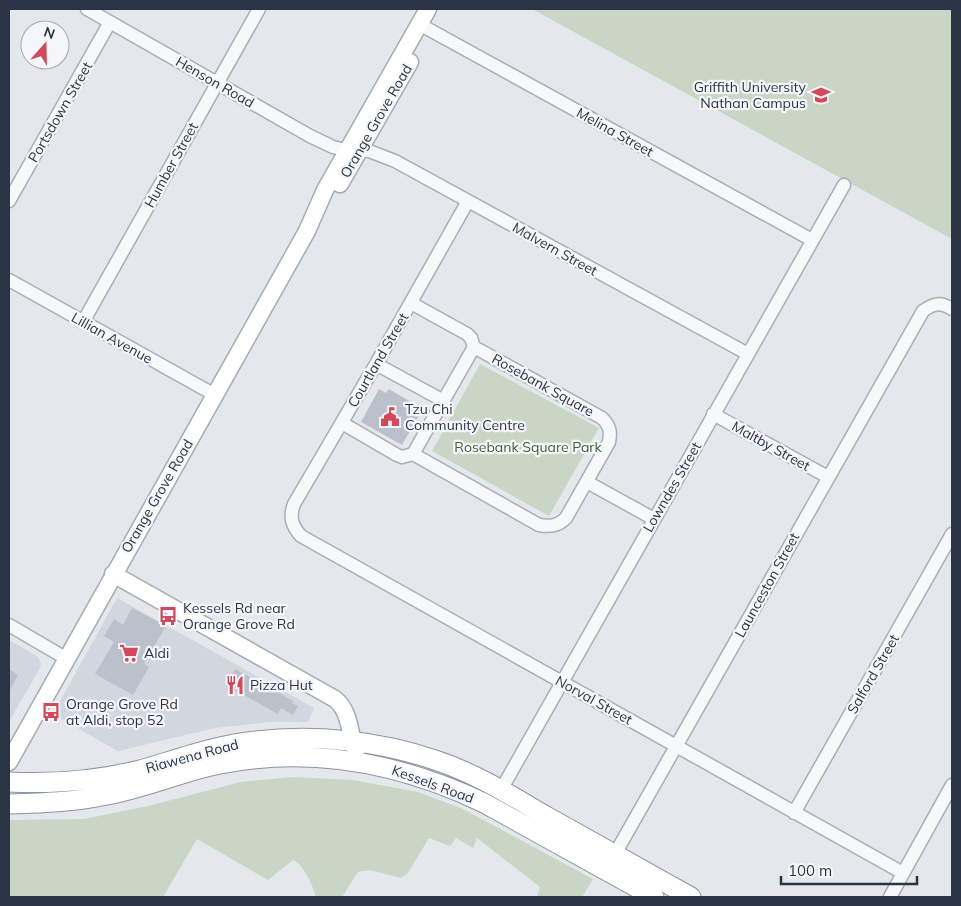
<svg xmlns="http://www.w3.org/2000/svg" width="961" height="906" viewBox="0 0 961 906" font-family="Mulish,sans-serif">
<style>
.built{fill:#d2d6de}
.green{fill:#c9d6c5}
.building{fill:#bbc0ca}
.lines{fill:none;stroke-linecap:round;stroke-linejoin:round}
.minor-casing{stroke:#a9aeb7;stroke-width:15}
.major-casing{stroke:#a3abb8;stroke-width:19}
.highway-casing{stroke:#8b94a3;stroke-width:21}
.minor{stroke:#f7f8fa;stroke-width:12}
.major{stroke:#fff;stroke-width:16}
.highway{stroke:#fff;stroke-width:19}
.labels{text-anchor:middle;dominant-baseline:central;stroke-width:4.5;stroke-linejoin:round;paint-order:stroke}
.street-label{font-size:14px;fill:#2b3445;stroke:#f4f6f9}
.poi-label{font-size:14px;fill:#2b3445;stroke:#f4f6f9;text-anchor:start}
.park-label{font-size:14px;fill:#3f6138;stroke:#f4f6f9}
</style>
<rect width="100%" height="100%" fill="#e4e7ec"/>
<path class="built" d="M117,598L314,708L308,722H270L215,728L118,751L53,714Z
M9,640L38,657L41,663L40,668L9,722Z"/>
<path class="green" d="M532,9H952V239Z
M480,364L599,428L549,516L432,451Z
M292,777L353,780L418,792L463,809L593,879L582,897H537L540,887L477,838L473,848L456,838L450,846L429,838L408,873L401,878L370,870L358,872L342,897H316C313,886 304,865 293,860L268,880L197,839L163,897H9V820L84,819L148,806L241,782Z"/>
<path class="building" d="M379,389L386,393L389,389L416,405L413,409L420,413L402,445L361,422Z
M132,608L166,626L144,664L149,667L133,695L95,674L114,642L104,636L114,619L123,625Z
M9,669L18,675L9,692Z
M235,669L293,701L292,703L298,706L293,715L281,708L278,714L226,685Z"/>
<g class="lines">
<g class="minor-casing">
<path id="minor" d="M87,9L310,136L333,147L346,150L369,151L395,161L748,354
M419,24L812,240
M9,201L110,22
M468,201L376,364L294,504C289,517 292,526 301,536L903,873
M9,280L215,395
M411,303L467,334L471,338L474,347
M83,322L259,9
M474,347L602,418C610,426 611,432 609,442L566,518C558,526 550,527 539,525L413,454Z
M376,364L442,400
M713,414L828,477
M342,423L397,455L402,457L413,454
M587,482L654,519
M9,625L67,659
M501,790L844,185
M794,813L952,534
M611,861L923,311C934,303 941,302 952,309
M890,897L952,785"/>
</g>
<g class="major-casing">
<path id="major" d="M340,184L410,62
M113,574L335,699C351,712 349,734 356,751
M9,762L307,231L325,190L428,9"/>
</g>
<g class="highway-casing">
<path id="highway" d="M9,782C53,784 96,781 140,770C179,759 216,745 256,741C315,734 379,741 435,760C475,773 510,795 546,816C594,843 642,870 691,897
M9,804C42,803 74,802 107,795C145,788 181,772 220,764C312,746 400,763 484,803L654,897"/>
</g>
<use href="#minor" class="minor"/>
<use href="#major" class="major"/>
<use href="#highway" class="highway"/>
</g>
<defs>
<g id="university-bare" transform="scale(1.5)"><path d="M0-5L7-2L0 1L-7-2ZM-4 1L0 2.5L4 1V4Q0 6-4 4Z" fill="#d1495b" stroke="#f4f6f9" stroke-width="2.5" paint-order="stroke"/></g>
<g id="civic-bare" transform="scale(1.5)"><path d="M-.6-6.5H3V-4.5H.6V-3L4-1V1h2V6H-6V1h2V-1L-.6-3ZM-1.2 2.5V6h2.4V2.5Z" fill="#d1495b" stroke="#f4f6f9" stroke-width="2.5" paint-order="stroke"/></g>
<g id="bus-bare" transform="scale(1.5)"><path d="M-5-6H5V4H4V6H2V4H-2V6H-4V4H-5ZM-3.5-4V0h7V-4ZM-3.5 1.2v1.5H-2V1.2ZM2 1.2v1.5H3.5V1.2Z" fill="#d1495b" stroke="#f4f6f9" stroke-width="2.5" paint-order="stroke"/></g>
<g id="supermarket-bare" transform="scale(1.5)"><path d="M-6-5.5h2.5l.6 2H6L4.5 2H-2.5L-4.4-4H-6ZM-1.5 3.2a1.3 1.3 0 1 0 .1 0ZM3 3.2a1.3 1.3 0 1 0 .1 0Z" fill="#d1495b" stroke="#f4f6f9" stroke-width="2.5" paint-order="stroke"/></g>
<g id="restaurant-bare" transform="scale(1.5)"><path d="M-5-6h1v4h1v-4h1v4h1v-4h1v5L-1.5 .5V6h-2V.5L-5-1ZM5-6V6H3V1.5H1.5Q1.5-4 5-6Z" fill="#d1495b" stroke="#f4f6f9" stroke-width="2.5" paint-order="stroke"/></g>
</defs>
<g fill-rule="evenodd">
<use href="#university-bare" x="821" y="95"/>
<use href="#civic-bare" x="390" y="417"/>
<use href="#bus-bare" x="168" y="616"/>
<use href="#supermarket-bare" x="129" y="653"/>
<use href="#restaurant-bare" x="235" y="685"/>
<use href="#bus-bare" x="51" y="712"/>
</g>
<g class="labels">
<g class="street-label">
<text transform="translate(215 82) rotate(30)">Henson Road</text>
<text transform="translate(60 112) rotate(-60)">Portsdown Street</text>
<text transform="translate(376 121) rotate(-60)">Orange Grove Road</text>
<text transform="translate(615 132) rotate(29)">Melina Street</text>
<text transform="translate(171 165) rotate(-61)">Humber Street</text>
<text transform="translate(555 249) rotate(29)">Malvern Street</text>
<text transform="translate(112 338) rotate(29)">Lillian Avenue</text>
<text transform="translate(378 360) rotate(-60)">Courtland Street</text>
<text transform="translate(543 385) rotate(29)">Rosebank Square</text>
<text transform="translate(771 446) rotate(29)">Maltby Street</text>
<text transform="translate(672 487) rotate(-60)">Lowndes Street</text>
<text transform="translate(157 496) rotate(-60)">Orange Grove Road</text>
<text transform="translate(767 585) rotate(-61)">Launceston Street</text>
<text transform="translate(873 674) rotate(-60)">Salford Street</text>
<text transform="translate(594 700) rotate(29)">Norval Street</text>
<text transform="translate(192 756) rotate(-15)">Riawena Road</text>
<text transform="translate(433 784) rotate(20)">Kessels Road</text>
</g>
<g class="poi-label">
<text x="806" y="87" text-anchor="end">Griffith University<tspan x="806" dy="16">Nathan Campus</tspan></text>
<text x="405" y="409">Tzu Chi<tspan x="405" dy="16">Community Centre</tspan></text>
<text x="183" y="608">Kessels Rd near<tspan x="183" dy="16">Orange Grove Rd</tspan></text>
<text x="144" y="653">Aldi</text>
<text x="250" y="685">Pizza Hut</text>
<text x="66" y="704">Orange Grove Rd<tspan x="66" dy="16">at Aldi, stop 52</tspan></text>
</g>
<g class="park-label">
<text x="528" y="447">Rosebank Square Park</text>
</g>
</g>
<rect width="961" height="906" fill="none" stroke="#2b3445" stroke-width="20"/>
<g transform="translate(45 45) rotate(20)"><circle r="24" fill="#f4f6f9" stroke="#a4a8b1"/>
<path d="M0-4L9 19L0 12L-9 19Z" fill="#d1495b"/>
<text y="-8" font-size="14" font-weight="bold" text-anchor="middle" fill="#2b3445">N</text>
</g>
<path d="M781 876v8h136v-8" fill="none" stroke="#2b3445" stroke-width="2.5"/>
<text x="788" y="876" font-size="15" fill="#2b3445" stroke="#f4f6f9" stroke-width="4" paint-order="stroke">100 m</text>
</svg>
